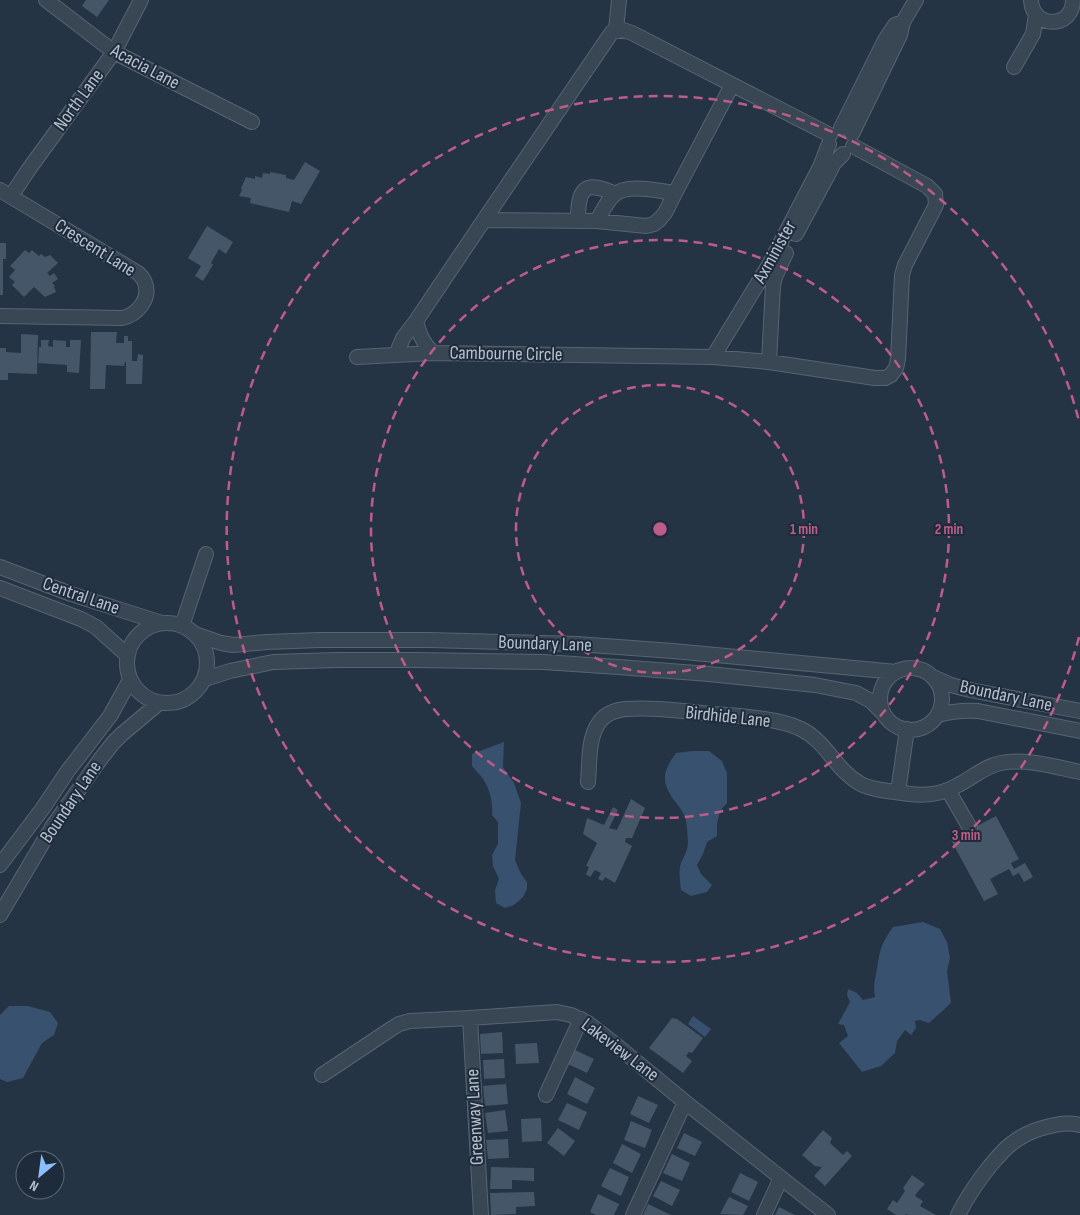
<svg xmlns="http://www.w3.org/2000/svg" width="1080" height="1215" viewBox="0 0 1080 1215" font-family="'Sofia Sans Condensed',sans-serif">
<style>
.water{fill:#37516e}
.building{fill:#465669}
.lines{fill:none;stroke-linecap:round;stroke-linejoin:round}
.minor-casing{stroke:#586472;stroke-width:16}
.minor{stroke:#394654;stroke-width:14}
.ring{fill:none;stroke:#be5c89;stroke-width:2.5;stroke-dasharray:9 6}
.labels{text-anchor:middle;dominant-baseline:central;stroke-width:4;stroke-linejoin:round;paint-order:stroke}
.street-label{font-size:19px;fill:#b7c1ce;stroke:#1e2b3a}
.centre{fill:#be5c89;stroke:#1e2b3a;stroke-width:2.5}
.ring-label{font-size:15px;text-anchor:middle;font-weight:bold;fill:#be5c89;stroke:#1e2b3a;stroke-width:4;stroke-linejoin:round;paint-order:stroke}
</style>
<rect width="100%" height="100%" fill="#243445"/>
<path class="water" d="M504,742L503,767L514,783L521,803L515,860L521,874L527,882V889L523,897L514,905L505,908L496,903L495,890L499,879L493,866L492,855L498,844V822L492,815C493,803 490,789 483,779C480,774 475,770 472,766V754Z
M692,751H709L722,761L727,773V803L720,811L717,824V836L707,842L703,854L697,865L701,874L712,885L707,892L691,896L681,890C680,882 679,874 680,866C682,859 687,853 688,844C688,839 687,826 686,821C685,815 681,809 677,804C661,783 661,774 676,753Z
M923,922L940,929L947,942L950,958L947,971L951,1003L929,1023L920,1020L915,1021L916,1028L911,1035L905,1030L897,1041L895,1053L881,1066L862,1072L839,1043L848,1036L844,1025L838,1024L850,1002L847,995L848,989L857,993L863,1000L875,997C873,984 875,981 877,969C880,949 881,944 893,927Z
M9,1006H28L50,1012L58,1023L54,1035L42,1043L23,1078L7,1082L0,1079V1015Z
M693,1016L711,1029L705,1037L688,1024Z"/>
<path class="building" d="M86,0H109L97,17L82,6Z
M305,162L320,171L301,204L292,201L289,212L250,203L251,198L239,196L242,190L241,188L246,177L255,179V176L262,178L263,173L270,174V172L286,175V178L294,180Z
M207,226L233,242L226,254L219,249L211,263L213,265L203,281L195,276L201,266L188,258Z
M0,243H6V259H3V295H0Z
M25,250L29,253L32,250L39,256L41,254L45,257L50,255L58,263L47,273L50,276L54,273L58,279L52,283L55,286L54,287L56,292L45,297L34,287L24,297L12,285L15,282L9,277L15,270L10,266Z
M91,332H117L116,343H124V336H128V341H132V361H137L138,354L143,355L142,384H126V362H125L124,366L106,365L105,389H90Z
M21,334L38,335L37,374L8,373V380H0V348H6V352L21,353Z
M41,340H49L48,346L53,347V340L66,341V347H70V340H81L79,373L67,372V365L38,363L39,347H41Z
M631,799L645,808L632,838H626L625,842L632,846L615,883L605,877L603,881L598,879L601,873L595,870L590,877L586,874L589,867L586,866L597,843L583,834L587,818L604,825L613,807L618,810L609,828L617,830Z
M996,816L1019,859L1011,863L1014,869L1025,863L1033,877L1024,882L1019,873L1013,876L1009,869L990,879L998,894L984,901L951,840Z
M672,1018L677,1019L703,1038L692,1053L689,1052L686,1056L692,1061L683,1073L649,1048Z
M502,1032L503,1053L481,1054L480,1034Z
M537,1043L539,1063L516,1064L515,1044Z
M575,1050L594,1059L587,1073L568,1064Z
M504,1059L505,1078L484,1079L483,1060Z
M575,1077L595,1088L587,1104L567,1094Z
M506,1084L508,1104L485,1106L483,1086Z
M638,1096L658,1105L649,1123L630,1114Z
M567,1103L587,1112L579,1130L558,1120Z
M505,1110L508,1131L488,1133L485,1113Z
M541,1118L542,1141L522,1142L521,1119Z
M631,1121L652,1130L645,1148L624,1140Z
M558,1128L575,1141L564,1156L547,1143Z
M823,1130L832,1138L830,1143L843,1155L847,1151L852,1156L825,1186L814,1176L822,1167L815,1166L802,1155Z
M684,1133L702,1142L695,1156L677,1148Z
M508,1139L509,1158L488,1159L486,1140Z
M622,1144L641,1154L632,1173L613,1163Z
M672,1154L690,1163L682,1181L663,1173Z
M491,1167L534,1168V1181L512,1180V1189H490Z
M610,1168L629,1177L621,1196L601,1186Z
M740,1173L758,1182L749,1201L731,1192Z
M912,1175L925,1184L919,1190L915,1196L923,1201L920,1206L936,1215H908L906,1214L905,1215H896L887,1209L893,1200L897,1203L905,1191L903,1188Z
M661,1181L680,1190L672,1206L653,1196Z
M534,1192L535,1206L516,1207V1214L491,1215L490,1193Z
M598,1194L619,1204L614,1215H596L590,1212Z
M729,1197L748,1206L743,1215L720,1214Z
M648,1204L671,1215H643Z
M779,1207L795,1215H775Z"/>
<g class="lines">
<g class="minor-casing">
<path id="minor" d="M46,0L114,52L252,122
M1031,0C1032,29 1073,29 1073,0
M616,30L619,0
M1014,67L1033,34L1036,14
M841,128L885,40L895,25L903,22
M852,134L900,35L903,22L916,0
M830,135L632,33L623,30L612,32L484,220L416,321C420,336 423,343 433,353L713,357L769,362L875,378H885L891,375L896,368L898,359L902,275L905,265L936,205L935,194L927,186L853,146
M0,190L138,273C141,276 144,279 145,283C151,299 137,315 122,318L0,316
M11,196L29,169L114,52L141,0
M484,220L597,221L646,226L654,224L660,219L665,213L675,193L732,85
M578,221C578,190 583,179 615,194
M597,221C602,212 606,202 614,195C627,183 658,191 675,193
M796,234L830,171L834,163L843,154
M396,355L403,338L416,321
M357,357L433,353
M713,357L769,265L820,167L829,144
M769,362L773,285L775,277L786,253
M0,567L71,594L162,623
M0,588L81,619L96,627L127,655
M127 663a40 40 0 1 1 80 0a40 40 0 1 1-80 0Z
M182,626L206,554
M195,634L221,643L233,645L267,642L319,640H430L577,644L673,651L896,672
M880 699a31 31 0 1 1 62 0a31 31 0 1 1-62 0Z
M933,677L951,685L970,690L1080,711
M205,679L230,671L273,662L337,660H416L544,662L618,667L709,674L815,685L856,693L871,701L884,714
M938,715C952,711 964,710 978,711L1080,731
M588,782C590,761 587,732 604,717C610,712 617,710 625,709C654,707 683,711 712,714C738,716 779,718 801,729C827,742 835,769 859,783C869,790 897,792 910,794C927,796 943,794 958,785C972,778 985,766 1001,763C1025,758 1056,767 1080,772
M948,790L970,828
M898,792L907,729
M0,865L43,808L67,772L110,716L130,680
M0,915L52,827L99,761L113,743L122,734L159,703
M470,1018L481,1215
M322,1075L388,1031L399,1024L410,1021L470,1018L557,1012L571,1015L588,1023L616,1045L685,1102L828,1215
M546,1095L581,1019
M633,1215L685,1102
M764,1215L781,1178
M958,1215C967,1197 977,1182 990,1166C996,1159 1003,1150 1011,1144C1021,1136 1034,1130 1046,1127C1058,1124 1068,1122 1080,1125"/>
</g>
<use href="#minor" class="minor"/>
</g>
<g class="ring">
<circle cx="660" cy="529" r="144"/>
<circle cx="660" cy="529" r="289"/>
<path d="M1079 637A433 433 0 1 1 1079 421"/>
</g>
<g class="labels">
<g class="street-label">
<text transform="translate(145 67) rotate(28)">Acacia Lane</text>
<text transform="translate(79 100) rotate(-54)">North Lane</text>
<text transform="translate(95 248) rotate(32)">Crescent Lane</text>
<text transform="translate(775 252) rotate(-61)">Axminister</text>
<text transform="translate(506 354) rotate(1)">Cambourne Circle</text>
<text transform="translate(81 596) rotate(19)">Central Lane</text>
<text transform="translate(545 644) rotate(2)">Boundary Lane</text>
<text transform="translate(1006 696) rotate(12)">Boundary Lane</text>
<text transform="translate(728 717) rotate(6)">Birdhide Lane</text>
<text transform="translate(71 802) rotate(-56)">Boundary Lane</text>
<text transform="translate(620 1050) rotate(37)">Lakeview Lane</text>
<text transform="translate(475 1117) rotate(-93)">Greenway Lane</text>
</g>
</g>
<circle cx="660" cy="529" r="8" class="centre"/>
<g class="ring-label">
<text x="804" y="534">1 min</text>
<text x="949" y="534">2 min</text>
<text x="966" y="840">3 min</text>
</g>
<g transform="translate(40 1175) rotate(209)"><circle r="24" fill="#1e2b3a" stroke="#5b6775"/>
<path d="M0-4L9 19L0 12L-9 19Z" fill="#8abeff"/>
<text y="-8" font-size="14" font-weight="bold" text-anchor="middle" fill="#b7c1ce">N</text>
</g>
</svg>
